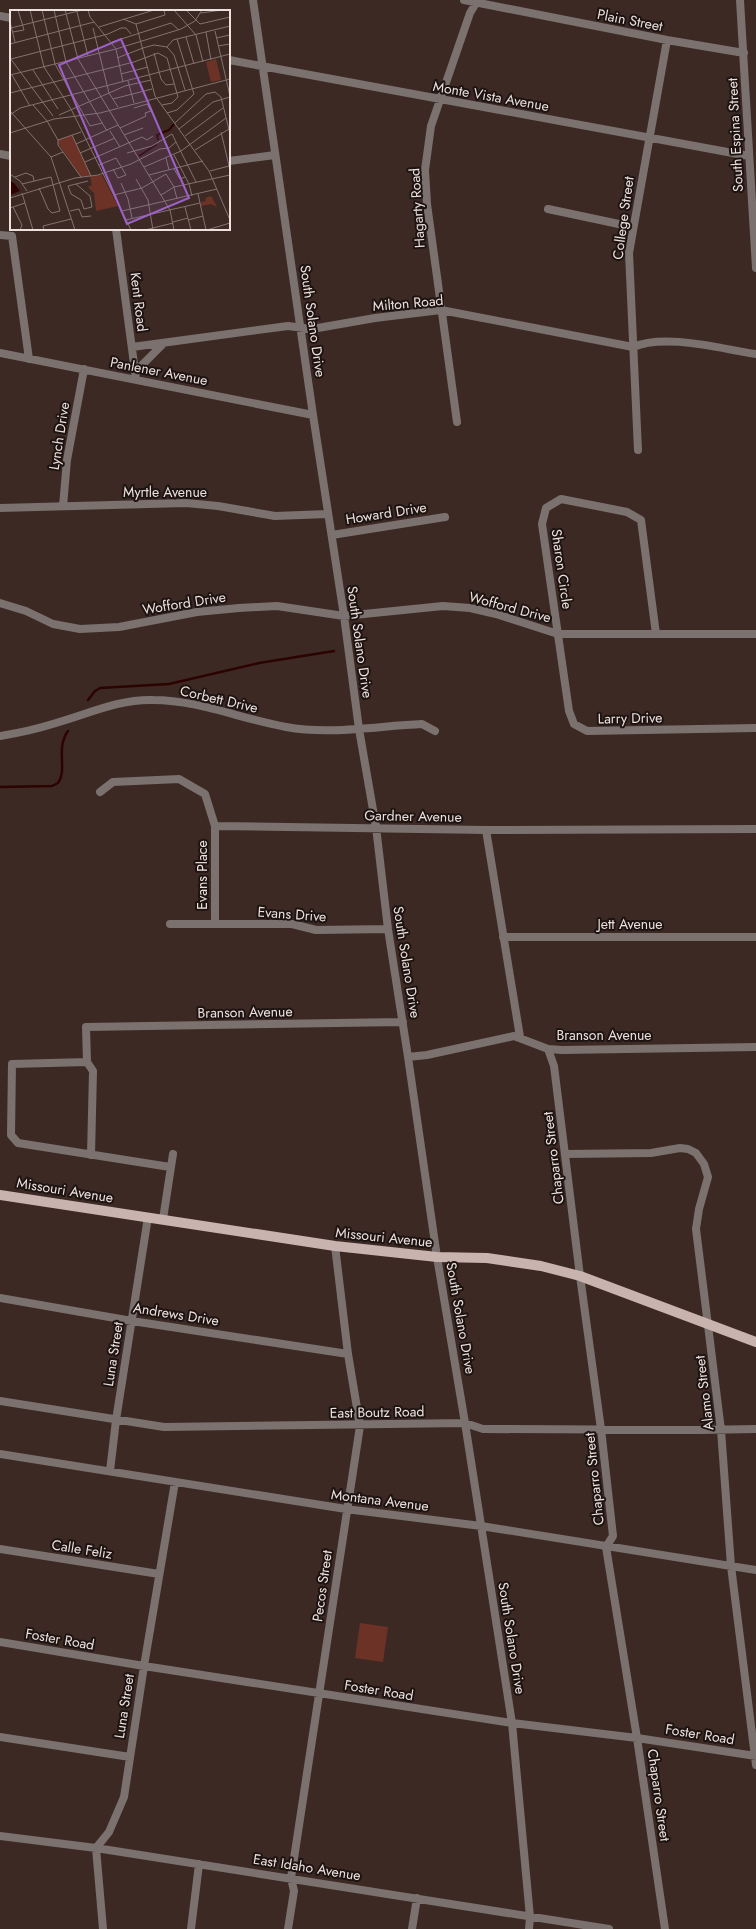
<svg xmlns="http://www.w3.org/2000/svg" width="756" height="1929" viewBox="0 0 756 1929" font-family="Jost,sans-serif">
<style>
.green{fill:#6c3225}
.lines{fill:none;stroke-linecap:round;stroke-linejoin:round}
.stream{stroke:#2c0300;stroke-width:2.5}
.minor{stroke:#7b716e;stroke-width:8}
.major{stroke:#c8b3ae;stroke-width:10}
.labels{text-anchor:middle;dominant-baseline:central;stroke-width:4;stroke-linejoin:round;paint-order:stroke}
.street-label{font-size:14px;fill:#ede0dd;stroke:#1d1412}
.inset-river{fill:none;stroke:#2c0300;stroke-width:2}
.inset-road{fill:none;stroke:#83726e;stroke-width:1}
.view{fill:#9d62c8;fill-opacity:0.15;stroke:#9d62c8;stroke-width:2}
.inset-edge{fill:none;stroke:#ede0dd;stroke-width:2}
</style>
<rect width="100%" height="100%" fill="#3c2924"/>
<path class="green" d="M360,1623L388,1627L383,1662L355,1658Z"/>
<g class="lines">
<path class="stream" d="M88,700L95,691L100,688L169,684L259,663L334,651
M0,787L52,786L58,783C68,769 55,749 68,731"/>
<path class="minor" d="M253,0L313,415L344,616L359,729L376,827L388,929L408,1057L437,1257L465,1423L512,1723L530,1917L529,1929
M464,0L667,40L744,53
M740,0L756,268
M0,16L11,18
M229,60L749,156
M0,154L11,156
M229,161L275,155
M548,209L633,227
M116,229L136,379
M0,235L12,236L29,359
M132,347L288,326L312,329L375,318L441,310L633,347C666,333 721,349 756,354
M0,353L313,415
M135,372L164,343
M457,422L427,204L425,170L431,126L470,13L478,0
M638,450L629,253L667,40
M63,506L67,460L84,369
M0,508L186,503L218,506L275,516L328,514
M332,535L445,517
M0,603L26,611L53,624L80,629L119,627L197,612L239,608L277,606L344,616L443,606L470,608L496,614L558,634H756
M656,634L641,520L627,512L561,499L546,508L542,524L569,711L574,724L587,731L756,728
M0,736C19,733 37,729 56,723C88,714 119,699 153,700C198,700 241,719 286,727C330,735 377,726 422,724L435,731
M100,792L113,782L179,779L205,794L215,826L486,830L756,829
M215,826V923
M486,830L520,1037
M170,924H292L316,930L388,929
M503,937H756
M548,1049L554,1066L580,1276L601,1429L613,1536L606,1547L637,1738L665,1929
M408,1057L427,1055L514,1036L548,1049L562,1050L756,1047
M87,1062L93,1071L91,1155
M566,1154L651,1153L680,1148L688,1149L696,1153L704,1164L708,1177L699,1209L696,1229L721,1430L731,1566L756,1765
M170,1167L18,1143L11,1135L12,1064L87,1062L86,1027L403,1022
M163,1219L173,1154
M0,1298L132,1321L348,1354
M0,1401L164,1427L465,1423L483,1429L699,1430L756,1429
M0,1454L346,1509L481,1526L756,1570
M110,1471L116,1420L148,1217
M0,1549L159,1574
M0,1642L144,1666L512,1723L637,1738L756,1756
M0,1737L130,1757
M0,1836L96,1848L609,1929
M103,1929L96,1848L109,1832L124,1797L144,1666L175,1482
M191,1929L199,1864
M288,1929L294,1891L291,1878L360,1426L348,1354L335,1246
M412,1929L417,1898"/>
<path class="major" d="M0,1195L335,1246L437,1257L487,1258L541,1266L580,1276L756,1342"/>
</g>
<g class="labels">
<g class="street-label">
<text transform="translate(630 20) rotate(11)">Plain Street</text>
<text transform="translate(491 96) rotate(10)">Monte Vista Avenue</text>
<text transform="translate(735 135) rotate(-93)">South Espina Street</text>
<text transform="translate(417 208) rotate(-94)">Hagarty Road</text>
<text transform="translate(623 218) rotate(-82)">College Street</text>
<text transform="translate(139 302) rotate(83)">Kent Road</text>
<text transform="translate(408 303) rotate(-5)">Milton Road</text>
<text transform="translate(313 321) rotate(82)">South Solano Drive</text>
<text transform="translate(159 371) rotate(11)">Panlener Avenue</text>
<text transform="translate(59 436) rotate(-81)">Lynch Drive</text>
<text x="165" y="492">Myrtle Avenue</text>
<text transform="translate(386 513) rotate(-9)">Howard Drive</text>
<text transform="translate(562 569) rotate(82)">Sharon Circle</text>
<text transform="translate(184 603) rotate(-9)">Wofford Drive</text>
<text transform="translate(510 607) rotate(15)">Wofford Drive</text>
<text transform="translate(360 642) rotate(82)">South Solano Drive</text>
<text transform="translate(219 699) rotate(13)">Corbett Drive</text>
<text transform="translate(630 718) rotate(-1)">Larry Drive</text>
<text transform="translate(413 816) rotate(1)">Gardner Avenue</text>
<text transform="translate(202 875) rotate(-90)">Evans Place</text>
<text transform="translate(292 914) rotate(4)">Evans Drive</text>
<text x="630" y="924">Jett Avenue</text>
<text transform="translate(407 962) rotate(81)">South Solano Drive</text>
<text transform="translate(245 1012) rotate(-1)">Branson Avenue</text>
<text x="604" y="1035">Branson Avenue</text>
<text transform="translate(553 1158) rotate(-97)">Chaparro Street</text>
<text transform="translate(65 1190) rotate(9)">Missouri Avenue</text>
<text transform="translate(384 1237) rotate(6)">Missouri Avenue</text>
<text transform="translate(176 1314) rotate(9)">Andrews Drive</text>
<text transform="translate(461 1318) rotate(80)">South Solano Drive</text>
<text transform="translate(113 1354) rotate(-81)">Luna Street</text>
<text transform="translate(704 1393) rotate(-97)">Alamo Street</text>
<text transform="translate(377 1412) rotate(-1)">East Boutz Road</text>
<text transform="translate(594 1479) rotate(-96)">Chaparro Street</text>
<text transform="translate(380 1500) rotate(7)">Montana Avenue</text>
<text transform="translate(82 1549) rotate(9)">Calle Feliz</text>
<text transform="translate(322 1586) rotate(-82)">Pecos Street</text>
<text transform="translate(512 1638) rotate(81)">South Solano Drive</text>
<text transform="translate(60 1639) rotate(10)">Foster Road</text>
<text transform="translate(379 1690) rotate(9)">Foster Road</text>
<text transform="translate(124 1706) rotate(-81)">Luna Street</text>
<text transform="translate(700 1734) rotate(9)">Foster Road</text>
<text transform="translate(659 1795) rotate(82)">Chaparro Street</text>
<text transform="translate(307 1867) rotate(9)">East Idaho Avenue</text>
</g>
</g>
<g transform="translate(10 10)">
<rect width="220" height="220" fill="#3c2924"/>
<path d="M206,49L211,70L201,72L196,52ZM62,125L81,166L71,167L48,133V130ZM92,165L108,196L86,201L84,183L78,177L82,175L80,166ZM201,186L207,197L201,194L191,196V192L196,191L195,188Z" fill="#6c3225"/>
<path d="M0,171L4,173L10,181L0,185Z" fill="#2c0300"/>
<path class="inset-river" d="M148,130L147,125L159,120L164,114M129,146L147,134"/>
<path class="inset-road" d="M20,0L34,57L61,99L121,220M32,0L45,54L80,116L92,113M44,0L56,52L97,121M55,0L68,49L160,200L164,220M78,0L80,7L106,39L113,72M164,0L186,25L193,52M176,0L190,14L220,7M67,2L78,46M191,3L212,0M113,9L126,14L145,86L199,161L220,210M0,12L5,32M126,14L155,5L154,0M89,17L144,0M1,18L72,0M83,18L99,83L108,97M205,21L220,86M3,22L14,20L8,0M196,22L201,50M176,27L184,54M206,28L220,25M102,32L161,13L169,20M0,34L84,12M208,36L220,34M157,37L164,45L175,80M144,43L151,69L156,75L164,74M0,48L43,106M107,48L133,38L144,35L157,37L163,30L220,16M1,49L98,24L111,18H116L121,24M23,60L48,99M111,64L138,57M0,65L106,39L171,19L185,11L192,0M2,65L20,96M118,71L124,93M0,83L124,52L148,43L157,48L168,87L162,93L152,95M103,89L142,79M23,95L37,111L48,130V135L71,167M0,101L41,147L65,220M157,103L167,100L184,84L167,29M0,105L10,98L220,44M49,105L115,76L141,70M165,113L196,84L205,82L211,87L220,124M110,118L136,106L135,103L141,101L137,94L124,98M169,119L203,92L220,87M100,121L110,137M211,122L220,160M0,123L44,109L90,103L220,69M62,125L81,166M114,125L133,118M175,126L213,98M48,130L71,122M66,134L108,115M185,140L219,119M70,143L105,128M117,143L142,136L162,124L186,172M164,145L179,174L182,186M41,147L53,142M156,148L159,160M75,152L132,127L137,130L143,126M89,155L106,148L116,165L108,168L103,159M134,157L171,141L216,108M164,159L170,169L175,167M200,161L219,156M0,164L10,171L17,181M156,164L164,177L167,189M139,165L193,151M5,167L16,163L23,166L24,171M126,169L138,190L143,220M111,173L118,189L122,208M12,174L41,167L50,201L42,203L38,199L29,178M66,174L80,186L82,197L74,199L71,190L61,184L58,176L78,171M12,183L23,220M188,184L196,220M104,185L132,178L156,164M151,185L164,177L220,165M0,188L65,168L88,165L121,154L150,139L159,138L166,132M3,197L12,215L10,220M175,197L181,220M0,198L15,193M60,201L69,199L72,207L81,206M112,201L207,179M116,210L190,193M178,210L193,206M163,212L178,208M34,220L33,216L61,209M135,220L163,213M197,220L220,213"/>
<path class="view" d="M111,29L179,188L117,214L49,55Z"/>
<rect width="220" height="220" class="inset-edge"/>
</g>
</svg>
